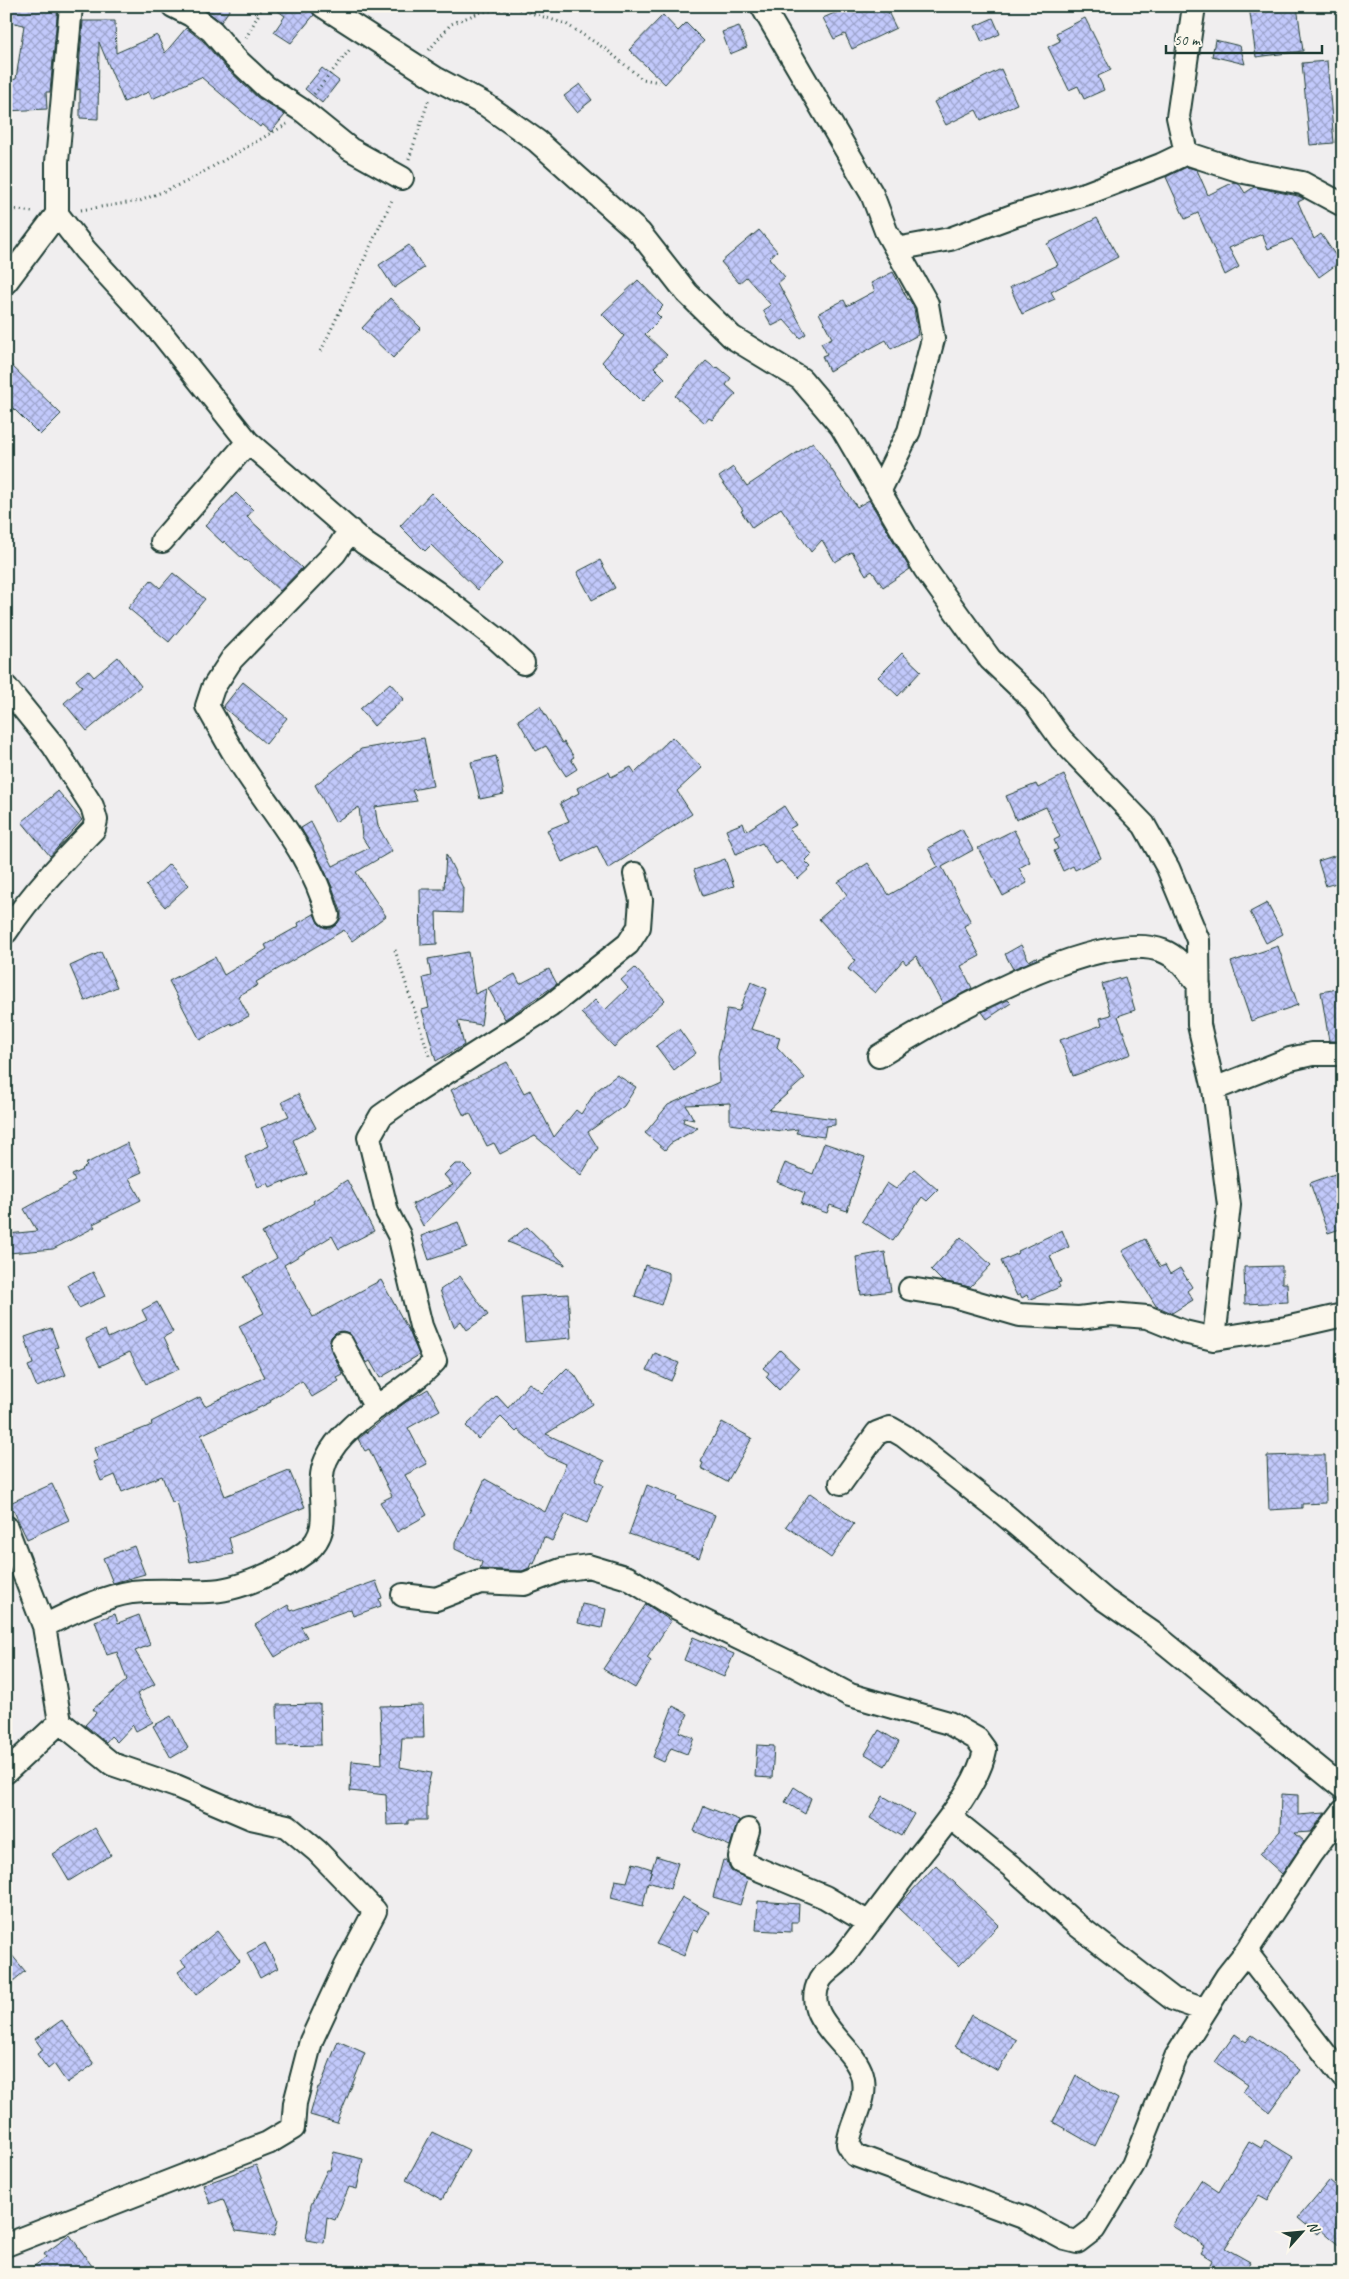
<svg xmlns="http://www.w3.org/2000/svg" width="1349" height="2279" viewBox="0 0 1349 2279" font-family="Caveat,sans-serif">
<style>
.building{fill:url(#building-cross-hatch);stroke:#1f3d34}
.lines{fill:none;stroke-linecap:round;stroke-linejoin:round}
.minor-casing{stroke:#1f3d34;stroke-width:26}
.path{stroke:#1f3d34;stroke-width:3;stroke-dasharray:1 4;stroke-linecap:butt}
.minor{stroke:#fbf7ec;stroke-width:22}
</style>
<defs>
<pattern id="building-cross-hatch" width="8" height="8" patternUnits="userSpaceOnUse" patternTransform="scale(1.25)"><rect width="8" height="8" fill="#c2c9fb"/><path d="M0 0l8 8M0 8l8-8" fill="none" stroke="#9da4cc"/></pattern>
</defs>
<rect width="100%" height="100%" fill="#f0eeef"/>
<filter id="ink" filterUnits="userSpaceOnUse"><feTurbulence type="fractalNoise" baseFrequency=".02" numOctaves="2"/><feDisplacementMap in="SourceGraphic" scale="10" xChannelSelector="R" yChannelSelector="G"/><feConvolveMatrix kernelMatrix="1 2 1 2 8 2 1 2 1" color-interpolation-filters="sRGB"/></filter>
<g filter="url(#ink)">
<path class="building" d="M6,6H58L50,92H46L47,109L6,111V92H12L11,80L16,79L24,25L6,21Z
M205,6H232L221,22L203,8Z
M271,6H310L314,15L291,43L274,32L285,16Z
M837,6H885L896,28L852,49L845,34L834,39L823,18L839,11Z
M1249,6H1297L1303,51L1256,57Z
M663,15L678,31L686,23L704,41L665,84L629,50Z
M993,18L1000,34L982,42L975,26Z
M1085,18L1111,70L1098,76L1104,90L1084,99L1078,86L1069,90L1048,47L1060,41L1056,33Z
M83,21H115L116,53L157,35L165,53L186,28L203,41L226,68L257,97L285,115L271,132L262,124L260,127L201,77L152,99L149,92L124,102L99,42L98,119L80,118V89L77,90Z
M739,26L747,47L730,54L722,32Z
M1215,40L1240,46L1245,64L1212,56Z
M1327,61L1334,143L1310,145L1302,63Z
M322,68L339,81L322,103L305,89Z
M1001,69L1017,104L981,120L976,110L946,125L934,102Z
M580,84L592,100L577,112L564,96Z
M1187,167L1197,170L1208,195L1234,182L1240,185L1245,193L1254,187L1298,196L1304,199L1298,202L1314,239L1321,234L1340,262L1319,277L1292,239L1268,249L1262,234L1229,248L1239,267L1225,275L1198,213L1185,219L1166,177Z
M1097,218L1118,257L1051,292L1055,299L1022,314L1010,287L1058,265L1047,244Z
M759,230L777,251L769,258L785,277L778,283L806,334L800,338L784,320L772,326L763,310L771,305L746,277L739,283L721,262Z
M409,245L424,268L394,288L379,265Z
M893,272L908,300L909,299L914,308L918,335L891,349L886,340L829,371L822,356L827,354L821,343L832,338L819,313L844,300L847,306L875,291L871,283Z
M638,280L663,306L656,313L661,318L645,334L667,355L654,367L665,378L642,402L602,362L624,336L602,314Z
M390,298L421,328L393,358L362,328Z
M6,360L61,414L40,435L6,401Z
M706,361L716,369L718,367L731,378L726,385L736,394L712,420L709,418L705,423L675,396Z
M813,442L857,507L869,500L910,569L883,587L872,571L866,575L852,552L835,562L822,540L811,552L781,508L752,528L741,511L743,510L719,477L733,467L747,486Z
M236,493L253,510L247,517L302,568L280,591L246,560L245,561L224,541L223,543L205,526Z
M431,493L502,564L478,590L431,545L425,551L400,526Z
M600,560L615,588L592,600L577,572Z
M173,573L205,599L169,642L128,608L151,580L160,588Z
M902,653L921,671L898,696L878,677Z
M118,657L141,686L87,731L64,703L82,687L76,680L88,670L94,677Z
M243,682L287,718L266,744L223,707Z
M390,683L404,699L374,726L360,709Z
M540,706L562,743L564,742L574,757L571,759L577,769L566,776L546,746L536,751L518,720Z
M672,737L702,768L677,791L692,814L608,869L597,846L562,862L547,830L569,821L560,803L579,793L577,788L609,772L611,777L631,767L635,773Z
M424,738L433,786L412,790L417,801L375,807L378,826L392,851L356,872L386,916L352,941L344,930L256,982L258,985L238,996L249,1016L232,1025L231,1023L200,1040L169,981L215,957L224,975L267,949L265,945L299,926L298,923L314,914L319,924L325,928H332L337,924L341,918V911L333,889L323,867L301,828L311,822L333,866L369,848L362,837L359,807L335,822L315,785L361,749Z
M496,756L504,794L480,799L471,762Z
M1064,775L1101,858L1075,870L1073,866L1063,871L1054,851L1058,849L1054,840L1060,837L1046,807L1016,820L1006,796L1036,784L1038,788Z
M58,791L82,820L50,856L22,822Z
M784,806L796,825L789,829L812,854L805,861L811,867L798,879L781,861L776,864L762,843L736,854L726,830L743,823L746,831Z
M962,829L973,850L942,867L971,922L964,926L980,956L961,966L972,988L943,1004L916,956L906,964L903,960L875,993L848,969L855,960L819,919L847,895L838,882L868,863L889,895L938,867L928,848Z
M1014,830L1030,862L1019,868L1027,883L1003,896L978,848Z
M1343,853V881L1326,886L1318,861Z
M446,854L463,888L462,913L436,912L437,944L421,945L420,889H444Z
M725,859L734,886L703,896L694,870Z
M169,864L189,885L165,907L146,886Z
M1267,903L1283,934L1266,943L1250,912Z
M1021,945L1029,961L1036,957L1037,959L1013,969L1005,954Z
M1278,946L1298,1005L1251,1021L1231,962Z
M101,952L117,987L85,1001L70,966Z
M468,952L475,994L486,989L481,1025L458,1021L464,1045L436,1061L422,1010L429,1008L423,978L431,976L428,959Z
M635,968L665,1000L614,1047L581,1013L595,1000L605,1010L628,988L621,980Z
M549,969L557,984L505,1019L488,988L515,974L520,984Z
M1125,977L1135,1010L1118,1016L1131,1054L1073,1076L1060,1040L1102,1025L1100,1018L1111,1015L1102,984Z
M751,982L767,989L751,1029L780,1037L777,1047L805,1078L769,1110L835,1119V1125L826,1126L824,1137L796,1133L798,1129L781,1131L730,1124V1103L686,1105L694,1120L684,1118L683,1122L698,1128L670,1144L665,1150L645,1133L668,1105L719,1082L718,1056L727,1009L739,1011Z
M1343,988V1041H1329L1321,992Z
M1008,1000L1011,1003L987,1019L982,1012Z
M679,1029L696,1053L674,1070L656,1046Z
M507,1062L524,1093L530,1090L554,1137L576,1110L581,1114L596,1091L617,1075L636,1087L624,1106L588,1132L598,1148L581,1175L535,1136L500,1154L494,1143L487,1146L470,1113L464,1116L451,1090Z
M298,1094L316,1128L293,1140L307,1174L284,1183V1181L270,1187L268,1183L258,1187L245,1157L269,1146L261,1128L289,1116L282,1102Z
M127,1143L142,1172L129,1178L141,1200L93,1224L95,1227L53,1249L9,1253L8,1234L37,1231L24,1209L75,1181L72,1175L83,1170L82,1169L87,1166L85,1164Z
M824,1143L865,1157L847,1211L830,1205L827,1213L801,1204L805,1193L777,1182L785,1163L813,1174Z
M455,1164H462L472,1174L423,1226L412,1204L453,1185L444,1175Z
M914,1169L938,1190L927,1201L922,1197L893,1241L862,1221L887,1183L896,1189Z
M1343,1171V1228L1328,1233L1310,1183Z
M347,1180L374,1231L339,1249L332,1236L284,1265L313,1317L381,1280L409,1331L419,1355L380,1378L370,1361L367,1363L349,1333L343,1331L336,1332L331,1337L329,1344L343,1375L337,1378L339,1381L312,1397L302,1381L270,1400L271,1402L201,1435L225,1496L289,1470L305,1507L229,1538L233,1554L190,1562L177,1501L172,1502L162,1476L122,1492L115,1475L101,1481L93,1462L98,1460L94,1448L152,1425L151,1422L200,1397L205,1406L265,1377L239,1326L264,1313L244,1277L277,1258L262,1233L314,1203L313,1201Z
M458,1222L467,1247L429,1260L421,1236Z
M527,1227L565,1264V1265L508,1242Z
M1062,1230L1069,1247L1050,1256L1061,1282L1058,1283L1060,1287L1029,1300L1027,1295L1022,1298L1020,1294L1017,1296L1001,1261L1019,1253L1018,1251Z
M961,1237L991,1265L970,1287L942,1281L931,1270Z
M1145,1239L1160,1267L1165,1265L1170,1274L1180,1268L1192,1287L1187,1291L1193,1300L1172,1313L1156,1306L1122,1251Z
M885,1252L891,1291L861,1295L856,1257Z
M645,1265L669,1273V1280L661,1305L635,1296Z
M1282,1266V1283H1287L1288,1302L1245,1304L1244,1267Z
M93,1272L105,1296L79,1308L68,1285Z
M460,1276L488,1315L467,1330L461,1321L454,1327L440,1290Z
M568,1294L571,1338L525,1342L521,1297Z
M157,1302L173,1332L164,1337L179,1369L146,1384L130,1352L100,1366L86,1339L105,1330L108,1338L147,1320L142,1310Z
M51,1328L58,1347L55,1348L66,1375L37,1387L28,1366L33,1364L25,1337Z
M780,1350L799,1368L779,1390L766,1377L769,1373L763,1368Z
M655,1353L679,1363L671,1381L647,1370Z
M567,1368L575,1375L593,1404L546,1434L604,1461L595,1481L603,1485L587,1523L566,1514L552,1541L544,1537L534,1564L531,1563L529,1568L522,1571L480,1569L482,1562L455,1549V1542L485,1479L545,1512L566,1464L548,1456L518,1430L516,1432L501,1417L478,1439L466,1426L497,1396L508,1408L529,1383L542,1393Z
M428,1389L440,1410L408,1428L427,1464L405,1475L427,1515L397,1532L380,1502L392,1496L369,1449L365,1451L358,1439L406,1402Z
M722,1422L752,1438L727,1482L701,1468L703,1463L701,1462L703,1457Z
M1300,1455H1325L1326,1503L1302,1504V1508L1269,1510L1267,1456Z
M52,1484L69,1520L27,1539L10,1503Z
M647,1485L677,1497L676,1500L715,1515L699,1558L629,1534Z
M810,1493L854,1524L831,1558L786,1526Z
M134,1546L145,1574L113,1583L103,1558Z
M376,1581L382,1598L379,1599L381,1606L353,1616L351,1609L301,1627L307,1637L275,1657L255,1625L288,1605L291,1611Z
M582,1604L606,1609L602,1628L578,1623Z
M646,1604L671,1621L647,1658L651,1661L635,1688L603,1669Z
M115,1614L118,1623L139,1615L150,1645L135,1651L155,1684L137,1694L153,1722L136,1731L133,1725L117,1742L111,1736L106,1742L85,1725L96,1713L93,1709L127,1680L117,1652L107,1655L95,1621Z
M693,1637L734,1654L724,1677L684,1660Z
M320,1704L321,1745L278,1746L277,1705Z
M423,1705L424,1738H402L400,1767L431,1773L427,1790V1820H408V1824L387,1825L386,1795L350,1791L352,1761L382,1764L380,1706Z
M673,1706L688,1714L679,1732L694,1738L687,1754L671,1748L664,1762L653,1757Z
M171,1716L188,1748L171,1758L153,1726Z
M879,1730L899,1742L885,1766L865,1754Z
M757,1745L774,1746L772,1778L755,1777Z
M794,1787L811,1798L805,1814L785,1802Z
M1281,1794L1298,1795V1815L1325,1813L1311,1832L1294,1833L1304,1842L1282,1874L1260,1854L1280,1831Z
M883,1796L914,1814L901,1836L870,1818Z
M704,1806L739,1820L730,1846L694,1831Z
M95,1828L111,1855L69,1881L53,1854Z
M656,1856L678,1863L670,1889L648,1882L643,1906L611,1898L615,1880L627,1882L633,1863L652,1869L649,1878Z
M723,1860L727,1861L731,1871L748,1879L740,1905L713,1897Z
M936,1865L999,1925L959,1966L897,1907Z
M682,1897L709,1912L698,1932L693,1930L684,1956L656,1944Z
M758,1901L799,1904L798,1922H791V1932L756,1930Z
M217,1931L240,1961L196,1995L178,1972L186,1966L181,1960Z
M265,1943L278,1968L260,1978L247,1953Z
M6,1948L25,1971L6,1987Z
M971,2015L1017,2040L998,2071L955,2046Z
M62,2020L94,2064L67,2083L54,2064L48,2069L37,2054L43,2050L35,2039Z
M1235,2034L1246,2042L1252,2035L1300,2070L1269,2112L1243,2092L1248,2085L1215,2062Z
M338,2041L365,2053L337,2123L310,2115L318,2087H320Z
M1076,2075L1118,2099L1095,2146L1053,2122Z
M432,2132L469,2150L442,2200L406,2180Z
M1265,2140L1293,2157L1268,2200L1259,2195L1225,2248L1250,2262L1244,2273H1206L1212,2260L1201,2253L1205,2246L1172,2226L1201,2180L1219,2192L1249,2141L1261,2148Z
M334,2152L363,2159L357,2189L349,2187L335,2220L327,2217L324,2243L306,2240L311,2205L327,2170H330Z
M256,2165L278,2220L274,2236L236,2231L223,2199L210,2204L203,2185Z
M1329,2181L1343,2193V2249L1321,2230L1317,2234L1298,2218Z
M70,2235L92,2266L83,2273H25L46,2257L44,2254Z"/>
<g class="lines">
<g class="minor-casing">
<path id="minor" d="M71,6L57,162V214L85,250L162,334L248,442L364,543L436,592L497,639L523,663
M173,6L191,15L212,31L235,58L266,87L303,111L350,149L402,178
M323,6L435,78L486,105L537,141L640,233L687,293L732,337L801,379L841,426L925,569L990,659L1033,700L1061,739L1144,825L1168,868L1198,940L1199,1025L1214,1089L1229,1205L1214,1339
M762,6L872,194L886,231L927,304L933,339L909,431L880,490
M1186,153L1178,117L1194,6
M896,249L950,239L1015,215L1088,193L1161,165L1186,153L1244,172L1302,183L1343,205
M6,282L57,214
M162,541L248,442
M6,687L53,745L92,806L96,820L94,829C62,862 32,893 6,932
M328,915C310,853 276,818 242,766C229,747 219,726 207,706L213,688L232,659L335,553L350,530
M879,1056C936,1020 1098,926 1163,951C1179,957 1189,973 1199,985
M1214,1089L1290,1059L1312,1054H1343
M910,1289L954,1296L1020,1315L1079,1318L1111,1314L1147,1317L1184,1332L1214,1339L1286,1328L1343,1315
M342,1344L376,1408
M841,1483L877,1433L890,1428L904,1436L1005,1515L1105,1600L1154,1634L1343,1788
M6,1527L44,1626L60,1722L112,1764L176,1786L251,1818L287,1826L317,1851L375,1911L346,1966L311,2041L295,2103L293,2128L268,2143L6,2245
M403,1595L436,1599L480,1582L524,1584L561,1570L588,1566L628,1578L675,1607L786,1661L850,1695L949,1723L977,1739L985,1750C978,1786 940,1830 917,1859C893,1891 868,1924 844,1956C838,1965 825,1971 820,1980C799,2019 853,2043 862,2075C869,2099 851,2121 848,2144L855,2155L1026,2218L1065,2239L1077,2242L1094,2229L1133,2165L1176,2057L1227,1976L1246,1952L1310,1855L1343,1811
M44,1626C72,1612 101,1597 132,1592C159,1589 182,1592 208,1591C238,1591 282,1570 306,1552C338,1527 312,1491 326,1460C344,1419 405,1394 435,1361L421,1326L399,1235L387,1212L369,1137L381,1116L405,1099L550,1006L628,944L639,927L641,900L635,874
M6,1772L60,1722
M950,1817L1012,1867L1077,1925L1173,1999L1205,2010
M748,1830L740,1857L741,1862L825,1897L869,1923
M1246,1952L1343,2077"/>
</g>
<path class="path" d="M246,38L263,6
M429,50L451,24L481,12L515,8L566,24L607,50L642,79L659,82
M314,94L351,48
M409,159L429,99
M6,208L32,212
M81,210L140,201L186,182L287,124
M321,351L393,198
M395,950L430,1058"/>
<use href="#minor" class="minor"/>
</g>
</g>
<rect width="1349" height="2279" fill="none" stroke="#fbf7ec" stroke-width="25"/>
<rect x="12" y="12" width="1324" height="2254" fill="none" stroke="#1f3d34" stroke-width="2" filter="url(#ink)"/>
<g transform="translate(1302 2232) rotate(63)" stroke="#fbf7ec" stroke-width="4" paint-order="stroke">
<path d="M0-4L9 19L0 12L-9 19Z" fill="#1f3d34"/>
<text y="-8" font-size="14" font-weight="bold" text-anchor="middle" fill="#1f3d34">N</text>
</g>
<path d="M1166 45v8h156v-8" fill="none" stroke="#1f3d34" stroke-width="2.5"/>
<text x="1174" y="45" font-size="15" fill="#1f3d34" stroke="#fbf7ec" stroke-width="4" paint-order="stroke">50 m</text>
</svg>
